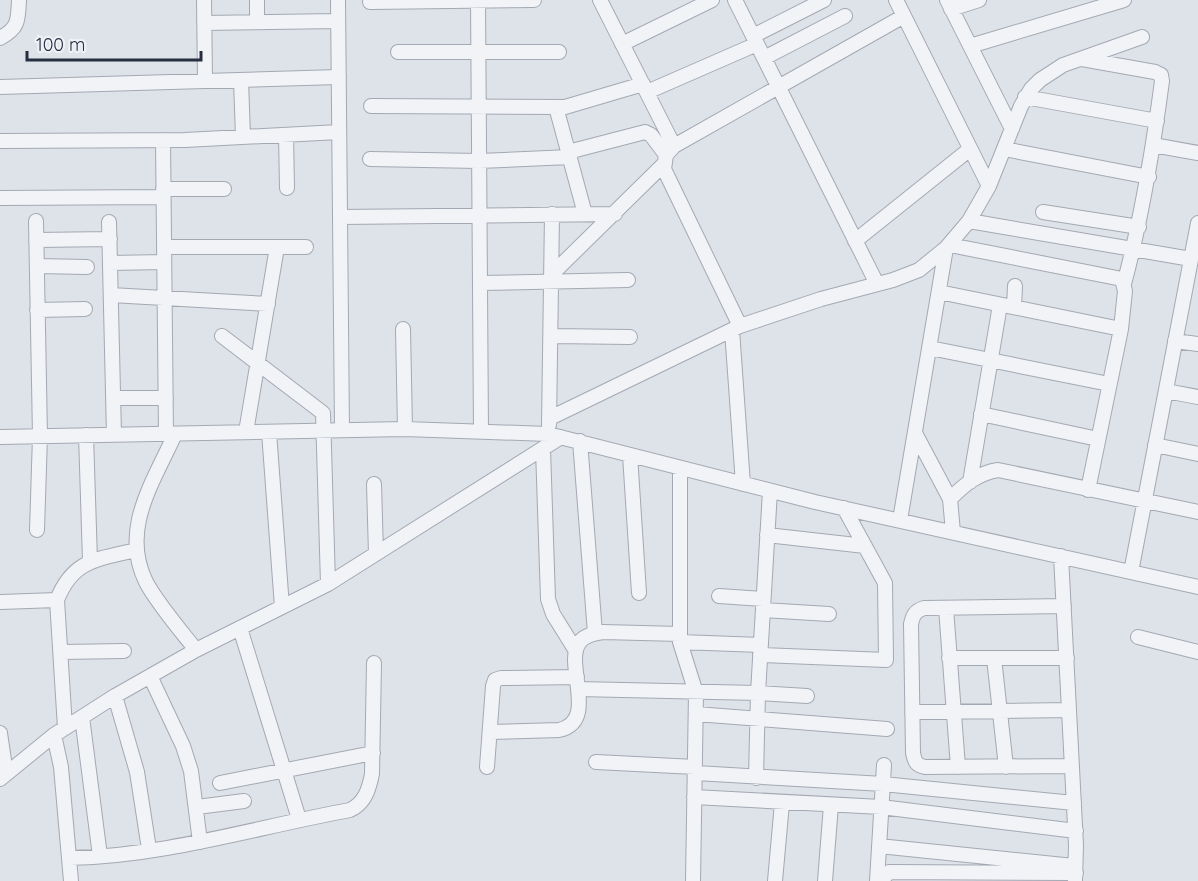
<svg xmlns="http://www.w3.org/2000/svg" width="1198" height="881" viewBox="0 0 1198 881" font-family="Quicksand,sans-serif">
<style>
.lines{fill:none;stroke-linecap:round;stroke-linejoin:round}
.minor-casing{stroke:#a3a9b3;stroke-width:16}
.minor{stroke:#f1f3f7;stroke-width:14}
</style>
<rect width="100%" height="100%" fill="#dee2e9"/>
<g class="lines">
<g class="minor-casing">
<path id="minor" d="M204,0L205,80
M257,0V22
M338,0L342,430
M478,0L481,430
M600,0L674,146
M735,0L877,284
M896,0L989,186
M947,0L1012,129
M370,2L534,0
M951,9L979,0
M204,23L338,21
M753,36L824,0
M0,38C19,28 18,20 19,0
M622,44L712,0
M970,46L1124,0
M398,52H559
M764,58L845,16
M1082,59L1155,72L1161,75L1162,81C1153,149 1142,217 1124,284
M241,80L243,137
M0,87L339,77
M647,92L757,44
M1025,97L1157,121
M371,106L565,107L643,84
M556,107L585,214
M286,135L287,188
M163,140L166,434
M0,141L185,140L339,132
M1153,145L1198,153
M1004,149L1149,177
M568,152L645,132L651,135L666,155
M370,159L479,161L570,157
M163,189H224
M0,198L163,197
M1043,212L1139,227
M340,217L615,214
M36,221L40,436L37,530
M969,221L1191,259
M109,222L114,435
M36,240L110,239
M855,241L970,149
M950,245L1122,279L1125,291L1121,329L1088,490
M164,247H306
M110,263L164,262
M37,266L87,267
M552,274L665,163
M480,283L628,280
M939,292L1121,329
M111,295L268,304
M1014,307L1015,286
M37,310L85,309
M740,326L664,169L666,155L674,146L904,16
M403,329L405,429
M732,330L743,484
M222,336L323,413L328,584
M552,336L630,337
M1175,341L1198,344
M930,348L1109,384
M1166,391L1198,397
M113,398H166
M981,414L1098,439
M550,418L740,326L821,299L893,280L919,270L946,248L969,221L989,186L1021,106L1031,89L1040,80L1063,65L1142,37
M549,425L552,214
M246,432L277,247
M269,432L282,607
M915,433L950,499L953,532
M175,434C153,483 120,529 146,582C157,603 181,631 196,650
M86,435L90,561
M0,437L405,429L548,434L815,502L1198,587
M580,441L595,633
M1155,445L1198,454
M543,449L548,599L553,614L576,651
M630,455L639,593
M680,469V642L696,693L693,881
M970,482L1000,305
M374,484L376,554
M950,499C964,485 978,473 998,470L1198,512
M900,520L946,248
M767,535L865,546
M1061,556L1076,845L1075,881
M1131,572L1198,223
M719,596L763,599
M0,602L57,600
M1064,606L924,608C915,611 913,615 911,624L913,753C915,762 916,765 925,767L1072,766
M946,608L958,767
M763,610L829,614
M240,628L299,819
M1138,637L1198,652
M680,642L761,645
M61,652L124,651
M760,655L886,660L885,583L844,508
M949,658H1067
M994,658L1006,767
M150,676L183,746L191,771L200,842
M578,689L758,693L807,696
M115,696L137,772L149,849
M912,712L1069,710
M696,714L887,729
M82,717L100,856
M65,728L57,600C73,559 99,559 136,550
M490,732L559,730C599,721 564,665 579,643C584,635 595,633 603,632L680,634
M0,733L6,774
M54,735L61,767L71,881
M596,762L695,767
M487,767L493,686L495,680L501,678L577,677
M696,773L883,784L1074,803
M756,778L758,693L770,491
M0,779L54,735L115,696L196,650L328,584L561,437
M220,783L373,753
M694,797L881,807L1076,831
M197,807L244,801
M879,846L1074,866
M70,858C165,856 257,827 350,810C365,803 369,789 372,774L374,663
M775,881L782,803
M825,881L831,805
M877,881L884,765
M881,881L889,872L1076,873"/>
</g>
<use href="#minor" class="minor"/>
</g>
<path d="M27 51v9h174v-9" fill="none" stroke="#262f41" stroke-width="3"/>
<text x="36" y="51" font-size="18" fill="#262f41" stroke="#eef1f6" stroke-width="4.5" paint-order="stroke">100 m</text>
</svg>
